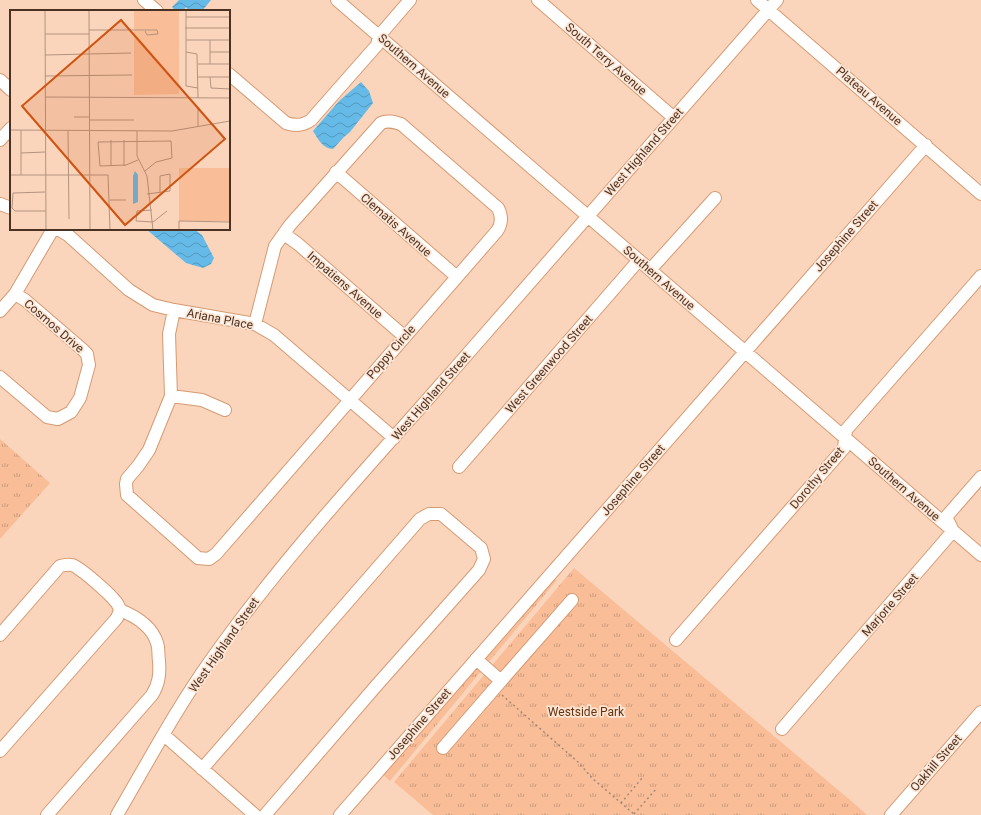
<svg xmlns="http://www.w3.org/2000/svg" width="981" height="815" viewBox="0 0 981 815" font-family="Roboto,sans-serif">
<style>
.park{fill:url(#park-tufts)}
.water{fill:url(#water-waves)}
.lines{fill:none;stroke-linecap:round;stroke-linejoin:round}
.minor-casing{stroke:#d59a72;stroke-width:14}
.path{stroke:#a78873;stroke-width:1.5;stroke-dasharray:2 3;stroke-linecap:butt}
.minor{stroke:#fff;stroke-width:12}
.labels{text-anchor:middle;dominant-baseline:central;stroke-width:3.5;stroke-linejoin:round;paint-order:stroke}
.street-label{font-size:12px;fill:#4a3121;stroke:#fee5d4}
.park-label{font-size:12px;fill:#62340f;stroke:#fee5d4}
.inset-road{fill:none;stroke:#b4937e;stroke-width:1}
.view{fill:#d0530f;fill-opacity:0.15;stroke:#d0530f;stroke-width:2}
.inset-edge{fill:none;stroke:#4a3121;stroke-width:2}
</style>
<defs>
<pattern id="park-tufts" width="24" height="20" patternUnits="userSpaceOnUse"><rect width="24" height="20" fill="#f9be98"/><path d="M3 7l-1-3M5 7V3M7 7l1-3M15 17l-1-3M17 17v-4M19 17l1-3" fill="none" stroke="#cc9b7c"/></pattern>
<pattern id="water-waves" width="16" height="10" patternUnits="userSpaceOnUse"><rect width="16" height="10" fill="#65bae8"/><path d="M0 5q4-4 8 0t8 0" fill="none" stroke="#5598bc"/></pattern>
</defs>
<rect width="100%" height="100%" fill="#fad5bc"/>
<path class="park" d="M0,439L50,483L0,539Z
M574,568L856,805L867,815H433L394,782Z
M554,578L557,580L390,781L382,774Z"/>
<path class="water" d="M179,0H211L202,11H189L186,7L183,11H176L172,7Z
M361,82L369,91L373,103L350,132L344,137L333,149C323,149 318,139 313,131L339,101Z
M146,229H194L202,235L214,258L211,264L203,268L186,263Z"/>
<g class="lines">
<g class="minor-casing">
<path id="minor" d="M144,0L157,11
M337,0L981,555
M538,0L673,117
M757,0L981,194
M229,74L286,123C295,126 303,126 311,120L377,45L379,36L410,0
M0,80L11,90
M0,140L11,128
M336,172L457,277
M0,204L11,208
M58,229L68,235L129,290L153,305L174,310L255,324L274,335L394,438
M284,234L298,244L405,337
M650,270L715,198
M174,310L169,334L171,396L149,450L138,466L127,479L126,484L127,495L198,558L209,559L216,554L497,231C502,224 502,216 498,208L401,124C394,122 388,120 381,123L290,225L275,246L255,324
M0,311L15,294L53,229
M0,377L47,417L58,419L71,412L80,398L89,365L87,354L82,349L25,300L15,294
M171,396L202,400L225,410
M459,467L639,260
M0,635L60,566C64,565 68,564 72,565C81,568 110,594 116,602C118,604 119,607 120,610L117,618L0,751
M676,640L844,448L846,430L981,276
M476,659L501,681L572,600
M782,729L953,531L946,517L981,477
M164,735L255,815
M443,748L501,681
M202,769L420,519L429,514H441L481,548L484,559L479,570L376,686L265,815
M47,815L152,695C159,684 160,674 159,661C158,655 159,648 157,643C152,626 135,616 120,610
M117,815C148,762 177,707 213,657C284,557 369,466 450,374C559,249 668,124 777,0
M340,815L926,145
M891,815L981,712"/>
</g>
<path class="path" d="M502,695L579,763L592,778L635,815
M621,803L643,777
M634,814L657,788"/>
<use href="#minor" class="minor"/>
</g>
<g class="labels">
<g class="street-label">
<text transform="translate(606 59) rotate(41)">South Terry Avenue</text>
<text transform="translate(414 66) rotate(41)">Southern Avenue</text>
<text transform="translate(869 96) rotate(41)">Plateau Avenue</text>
<text transform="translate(644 152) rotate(-49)">West Highland Street</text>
<text transform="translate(396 225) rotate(41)">Clematis Avenue</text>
<text transform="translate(846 236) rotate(-49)">Josephine Street</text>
<text transform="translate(659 278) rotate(41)">Southern Avenue</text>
<text transform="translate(345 285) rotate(41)">Impatiens Avenue</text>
<text transform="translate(220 319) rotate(11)">Ariana Place</text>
<text transform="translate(54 326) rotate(41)">Cosmos Drive</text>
<text transform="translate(391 352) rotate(-49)">Poppy Circle</text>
<text transform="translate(549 364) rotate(-49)">West Greenwood Street</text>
<text transform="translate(431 396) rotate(-49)">West Highland Street</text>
<text transform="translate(817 478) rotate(-50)">Dorothy Street</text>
<text transform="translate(633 480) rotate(-49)">Josephine Street</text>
<text transform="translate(904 489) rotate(41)">Southern Avenue</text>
<text transform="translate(890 605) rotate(-49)">Marjorie Street</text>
<text transform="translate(224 645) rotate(-55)">West Highland Street</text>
<text transform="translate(419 724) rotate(-49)">Josephine Street</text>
<text transform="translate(936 763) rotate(-49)">Oakhill Street</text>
</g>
<g class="park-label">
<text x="586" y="712">Westside Park</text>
</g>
</g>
<g transform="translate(10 10)">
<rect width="220" height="220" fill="#fad5bc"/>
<path d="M169,0V84L124,85V1ZM169,158H220V211H169Z" fill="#f9be98"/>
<path d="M125,161L128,165V192L123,194V166Z" fill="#65bae8"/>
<path class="inset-road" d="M35,0L36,220M79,0L80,220M176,0V76L188,78M176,7H220M175,18H220M79,20H147L148,24L137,25L135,21M35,24H79M176,30H220M200,30V54M176,42L187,44L188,88M200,42H220M35,45L121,43M188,54H220M35,66L122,65M188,67H220M200,67L201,78L220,79M35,87L220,88M64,107H79M80,110H124M188,117V97M0,120L162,121L220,111M11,120V165M58,121L59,209M127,121V146L137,166L143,220M114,130V156M11,143L35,142M128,150L116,155L90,156L88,132L161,131L162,148L146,152L135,161M101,156V130M0,165H98L100,220M35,182L3,183L2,198L5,201H36M137,184L160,181V164L150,166V182M100,190H116M142,200L127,201L126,211L143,212L157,201M169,220V211L220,212"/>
<path class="view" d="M111,10L215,129L115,215L12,96Z"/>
<rect width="220" height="220" class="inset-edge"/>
</g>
</svg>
